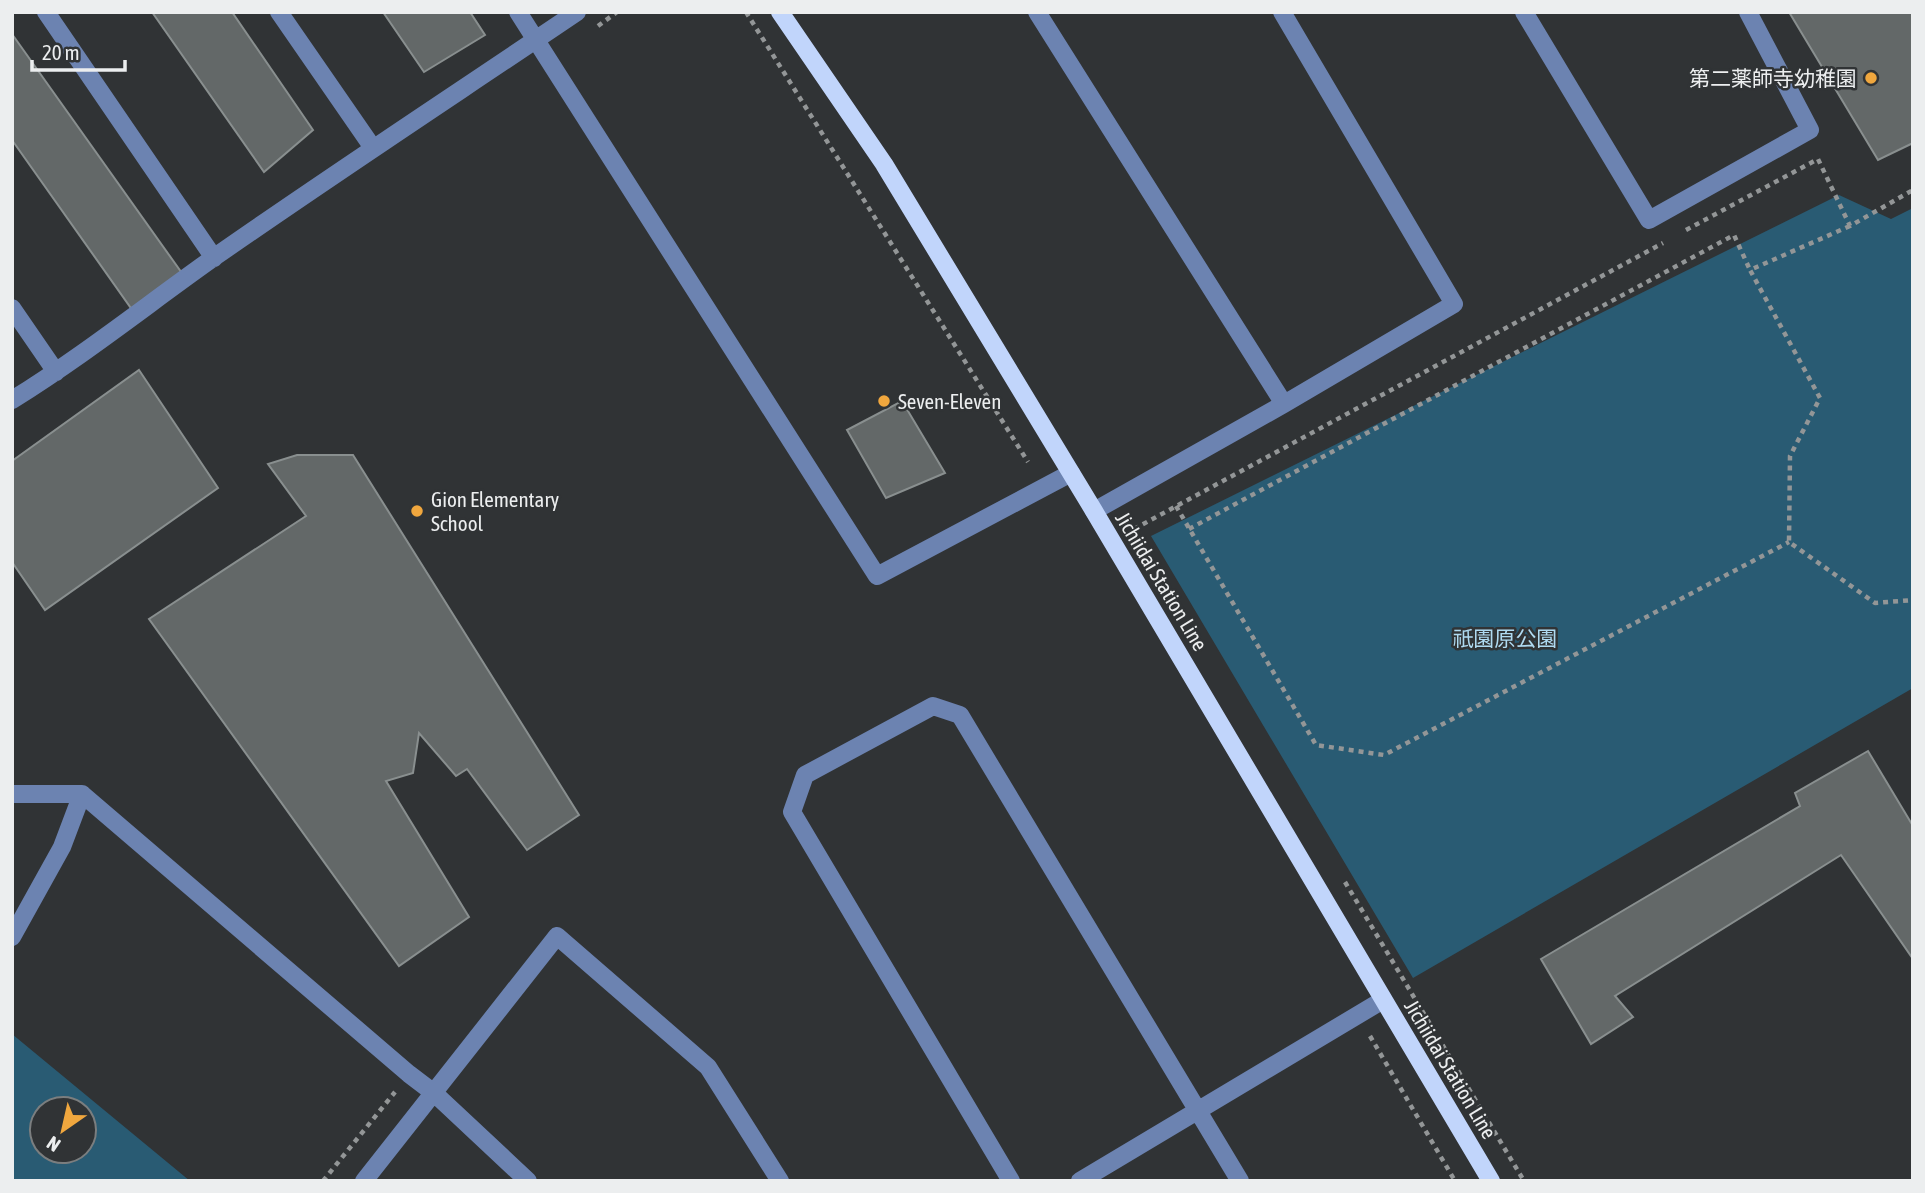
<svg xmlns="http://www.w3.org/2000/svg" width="1925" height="1193" viewBox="0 0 1925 1193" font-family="'Asap Condensed','Noto Sans JP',sans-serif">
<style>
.green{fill:#295b73;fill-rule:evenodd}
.building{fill:#636868;stroke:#898f8f;stroke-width:2}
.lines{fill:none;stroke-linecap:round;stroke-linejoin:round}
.path{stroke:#939697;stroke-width:4.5;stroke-dasharray:5 5;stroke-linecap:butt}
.minor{stroke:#6c83b1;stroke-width:18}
.major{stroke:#c1d5fb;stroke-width:18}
.poi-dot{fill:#f0a73e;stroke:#303335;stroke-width:2.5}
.labels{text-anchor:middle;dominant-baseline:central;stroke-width:5;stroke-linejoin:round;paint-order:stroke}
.poi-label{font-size:21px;fill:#eceeef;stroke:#303335;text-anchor:start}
.street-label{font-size:21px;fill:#eceeef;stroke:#303335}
.park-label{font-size:21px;fill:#afdaf1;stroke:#303335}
</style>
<rect width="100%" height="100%" fill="#303335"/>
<path class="green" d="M1839,195L1891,219L1913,208V688L1413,978L1151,536Z
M12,1034L190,1181H12ZM42,1109H84V1151H42Z"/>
<path class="building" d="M152,12H232L313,130L264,172Z
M383,12H470L485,35L424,72Z
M1789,12H1913V143L1878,160Z
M12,34L184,276L133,311L12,140Z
M139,370L218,488L45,610L12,562V461Z
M902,401L945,473L886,498L847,430Z
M297,455H353L579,815L527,850L467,769L456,776L419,733L413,773L386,781L469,917L399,966L149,619L306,516L268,464Z
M1868,751L1913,826V959L1841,855L1615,996L1633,1017L1591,1044L1541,959L1800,806L1795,793Z"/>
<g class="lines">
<path class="path" d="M746,12L1028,462
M598,26L617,12
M1850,226L1750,270L1820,398L1790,456L1789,542L1875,603L1913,600
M1686,230L1818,159L1850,226L1913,190
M1176,506L1316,745L1384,755L1789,542
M1134,529L1663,243
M1189,529L1734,235L1750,270
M1345,882L1524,1181
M1370,1036L1455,1181
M323,1181L395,1092"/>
<path class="minor" d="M46,12L214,258
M279,12L373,148
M518,12L877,576L1071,473
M1037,12L1284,404
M1524,12L1649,220L1810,130L1748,12
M12,308L56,372
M12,400C83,356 148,304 216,256C335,173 457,93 577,12
M1094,511L1284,404L1454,304L1282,12
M12,794H82L409,1074L434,1093L528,1181
M12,937L62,847L82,794
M364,1181L557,936L708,1067L780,1181
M1011,1181L792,812L805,775L933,706L960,715L1240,1181
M1080,1181L1383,1000"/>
<path class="major" d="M780,12L884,164L1094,511L1491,1181"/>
</g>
<g class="poi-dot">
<circle cx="1871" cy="78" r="7"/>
<circle cx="884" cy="401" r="7"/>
<circle cx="417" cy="511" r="7"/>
</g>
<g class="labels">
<g class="poi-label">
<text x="1857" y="78" text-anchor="end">第二薬師寺幼稚園</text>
<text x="898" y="401">Seven-Eleven</text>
<text x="431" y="499">Gion Elementary<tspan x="431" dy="24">School</tspan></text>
</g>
<g class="street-label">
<text transform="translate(1162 581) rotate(59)">Jichiidai Station Line</text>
<text transform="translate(1451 1069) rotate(59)">Jichiidai Station Line</text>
</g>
<g class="park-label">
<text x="1505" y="638">祇園原公園</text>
</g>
</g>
<rect width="1925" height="1193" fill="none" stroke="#eceeef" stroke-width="28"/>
<g transform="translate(63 1130) rotate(214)"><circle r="33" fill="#303335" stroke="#7b7e7f" stroke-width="2"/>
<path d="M0-5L12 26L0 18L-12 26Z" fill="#f0a73e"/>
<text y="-10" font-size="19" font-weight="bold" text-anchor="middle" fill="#eceeef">N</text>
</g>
<path d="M32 60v10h93v-10" fill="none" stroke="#eceeef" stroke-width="3.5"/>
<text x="42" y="60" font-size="21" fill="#eceeef" stroke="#303335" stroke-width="5" paint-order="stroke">20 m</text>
</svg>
